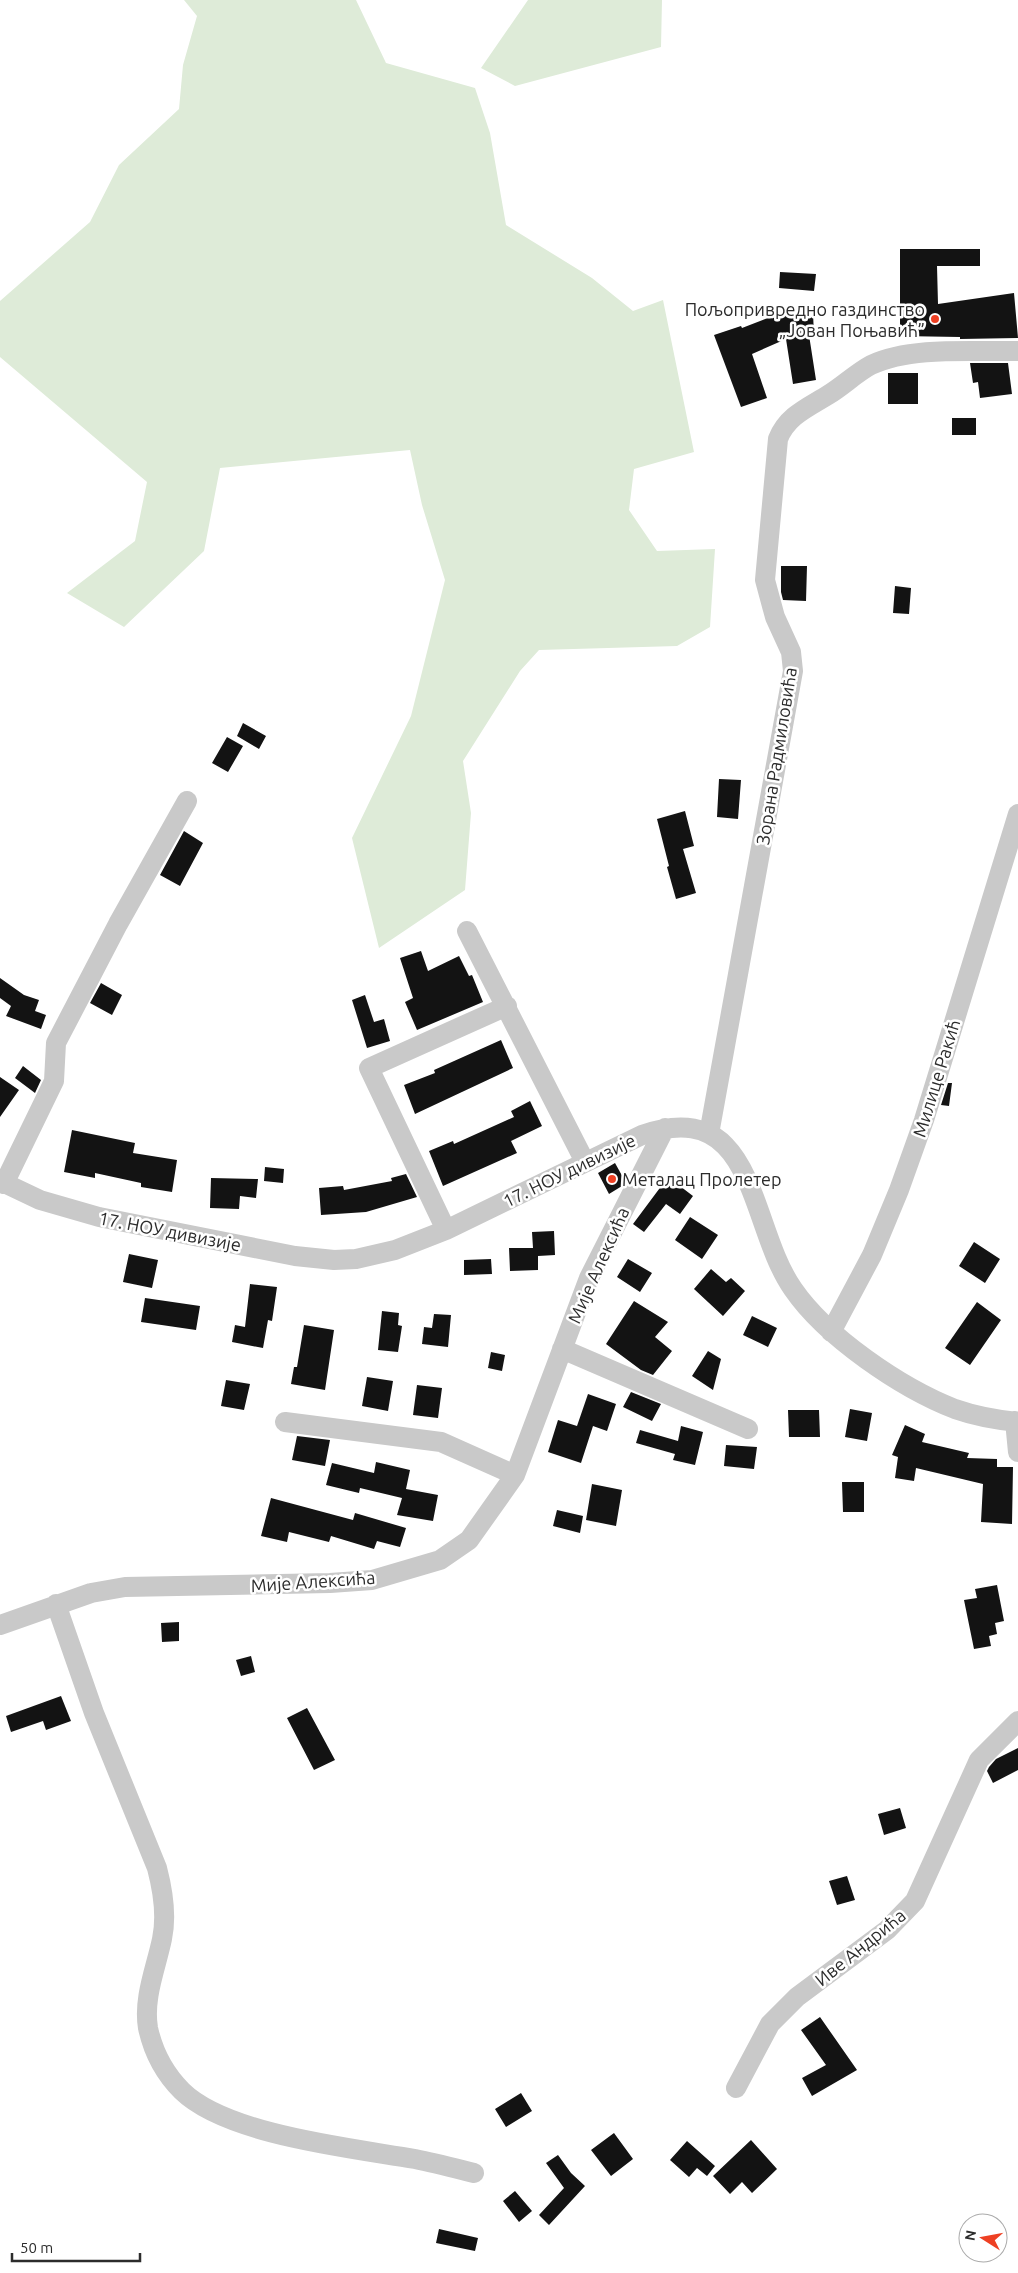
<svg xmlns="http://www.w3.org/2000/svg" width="1018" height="2273" viewBox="0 0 1018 2273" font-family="Ubuntu,sans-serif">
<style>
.green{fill:#deebd8}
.building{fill:#131313}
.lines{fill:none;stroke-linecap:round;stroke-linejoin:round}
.minor{stroke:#c9c9c9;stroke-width:20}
.poi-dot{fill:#ee4023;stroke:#fff;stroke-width:2}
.labels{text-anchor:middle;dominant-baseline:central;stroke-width:5;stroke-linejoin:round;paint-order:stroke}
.poi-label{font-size:18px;fill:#2c2c2c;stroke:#fff;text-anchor:end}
.street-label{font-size:18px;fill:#2c2c2c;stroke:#fff}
</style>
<rect width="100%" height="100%" fill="#fff"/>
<path class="green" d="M184,0H356L386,63L475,88L490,133L506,225L592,278L633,311L663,300L694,452L634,469L629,510L657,551L715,549L710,627L677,646L539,650L520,671L463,761L471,813L465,890L379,948L352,838L411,716L445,580L422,505L410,450L220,468L204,551L124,627L67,593L135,541L147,482L0,357V301L90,222L119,165L179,109L183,65L197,16Z
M528,0H662L661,47L515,86L481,68Z"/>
<path class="building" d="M900,249H980V266H937L938,304L1014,293L1018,338L960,339V337L900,336Z
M780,272L816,274L814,291L779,288Z
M813,313L814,335H809L816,380L793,384L786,339L752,354L767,398L741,407L714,335L741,326L742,328L778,314Z
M970,363H1008L1012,394L980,398L978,382L973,383Z
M888,373H918V404H888Z
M952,418H976V435H952Z
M781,566H807L806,601L783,600L781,592Z
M895,586L911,588L909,614L893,613Z
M243,723L266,736L259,749L237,736Z
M227,737L243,746L228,772L212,763Z
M719,779L741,780L738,819L717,817Z
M685,811L694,846L683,849L696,893L676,899L667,867L669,866L657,819Z
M184,831L203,843L180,886L160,875Z
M421,951L428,971L459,956L469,976L472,975L483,1002L417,1030L405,1002L413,998L400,958Z
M0,978L24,995L39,1000L35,1011L46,1015L41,1029L6,1016L11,1006L0,998Z
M101,983L122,995L112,1015L90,1003Z
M365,995L374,1022L384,1019L390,1041L367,1048L352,1000Z
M501,1040L513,1068L415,1114L404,1085L435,1073L434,1070Z
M23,1066L41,1080L35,1093L15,1078Z
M0,1077L19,1090L0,1117Z
M948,1083H952L949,1106L941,1105Z
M530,1101L542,1126L511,1141L517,1153L443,1186L429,1151L453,1141L454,1144L514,1117L511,1111Z
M72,1130L135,1143L133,1153L177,1160L172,1192L141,1187V1183L95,1173V1178L64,1172Z
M615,1163L625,1181L622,1186L609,1194L598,1173Z
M265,1167L284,1169L283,1183L264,1181Z
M406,1174L417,1197L366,1212L321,1215L319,1188L343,1186L344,1190L392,1181L391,1178Z
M668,1177L693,1196L680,1214L666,1204L644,1232L633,1224Z
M211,1178L258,1179L256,1198L240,1196L239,1209L210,1208Z
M690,1217L718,1235L702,1259L675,1240Z
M554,1231L555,1255L538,1256V1270L510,1271L509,1248H533L532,1232Z
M974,1242L1000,1259L985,1283L959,1266Z
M129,1254L158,1260L152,1288L123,1282Z
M491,1259L492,1274L464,1275V1260Z
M628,1259L652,1273L640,1292L617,1277Z
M711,1269L726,1282L731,1278L745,1291L723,1316L694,1289Z
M250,1284L277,1287L272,1321L268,1320L263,1348L232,1342L235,1325L245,1327Z
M145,1298L200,1306L196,1330L141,1322Z
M634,1301L668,1322L655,1337L672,1351L653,1375L641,1370L606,1344Z
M977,1302L1001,1320L970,1365L945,1348Z
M382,1311L399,1313L398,1325L402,1326L398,1352L378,1350Z
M434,1314L451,1315L448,1347L422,1344L424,1327L432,1328Z
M752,1316L777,1328L768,1347L743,1335Z
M304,1325L334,1330L325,1390L291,1384L294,1367H297Z
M708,1351L721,1359L713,1390L692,1376Z
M491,1352L505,1355L502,1371L488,1368Z
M367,1377L393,1381L388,1411L362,1406Z
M226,1380L250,1384L244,1410L221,1406Z
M417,1385L442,1388L438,1418L413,1415Z
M631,1392L661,1404L652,1421L623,1407Z
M588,1394L616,1404L607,1431L593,1426L581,1463L548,1452L558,1420L577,1426Z
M850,1409L872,1413L867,1441L845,1437Z
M788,1410H819L820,1437H789Z
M905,1425L925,1434L922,1442L969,1453L967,1458L997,1459V1467H1013L1012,1524L981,1522L983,1484L916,1468L914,1481L895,1478L898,1457L892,1455Z
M681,1426L703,1432L695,1465L673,1460L675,1454L636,1443L640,1430L678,1441Z
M297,1436L330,1440L325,1466L292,1460Z
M726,1445L757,1447L754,1469L724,1466Z
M376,1462L410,1470L406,1489L438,1495L433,1521L397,1515L402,1498L360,1488L359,1493L326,1485L332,1463L374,1473Z
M842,1482H864V1512H843Z
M592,1484L622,1490L616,1526L586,1520Z
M271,1498L353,1520L355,1513L406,1528L400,1547L377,1541L374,1549L331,1536L329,1542L289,1532L287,1542L261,1536Z
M557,1510L583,1516L580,1533L553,1526Z
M997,1585L1004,1621L995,1623L997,1634L989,1636L991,1646L974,1649L964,1600L977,1598L975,1589Z
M179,1622V1641L162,1642L161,1623Z
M251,1656L255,1672L241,1676L236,1660Z
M61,1696L71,1721L46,1730L43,1721L11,1732L6,1716Z
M307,1708L335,1760L314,1770L287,1718Z
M1018,1748V1770L993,1783L987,1771L989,1767L996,1759Z
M900,1808L906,1828L884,1835L878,1814Z
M847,1876L855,1900L837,1905L829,1881Z
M820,2017L857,2070L812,2096L802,2078L826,2065L801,2030Z
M521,2093L532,2111L506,2127L495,2109Z
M614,2133L633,2159L611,2176L591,2150Z
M751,2140L777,2169L752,2193L742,2182L730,2194L713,2176Z
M687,2141L715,2166L707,2176L697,2168L689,2177L670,2160Z
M558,2155L571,2173L585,2186L549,2225L539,2215L564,2188L546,2163Z
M515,2191L532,2211L519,2222L503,2201Z
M439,2229L478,2238L475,2251L436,2243Z"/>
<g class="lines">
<path class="minor" d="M467,931L585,1162
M709,1134L793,671L791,652L775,617L765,580L778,439C787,416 807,408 828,395C843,386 856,373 871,365C911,346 974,352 1018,351
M0,1181L40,1200L99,1217L295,1256L334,1260L356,1259L395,1250L446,1230L642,1135C757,1095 748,1225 793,1289C826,1337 901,1388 955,1409C975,1416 997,1420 1018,1422
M4,1184L54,1081L56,1043L118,924L187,801
M446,1230L369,1068L507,1006
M831,1332L872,1255L899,1190L924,1120L1018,814
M562,1349L748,1429
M1015,1421L1018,1452
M285,1422L441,1442L515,1475
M56,1604L94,1713L157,1868C163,1891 167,1916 162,1939C156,1968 143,1998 148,2028C153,2051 165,2074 182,2091C227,2135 352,2148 415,2159C435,2163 454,2168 474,2173
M0,1625L91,1593L125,1587L330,1583L372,1580L440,1560L469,1540L515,1475L589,1278L665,1128
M736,2088L770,2024L797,1997L887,1930L915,1901L979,1760L1018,1721"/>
</g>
<g class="poi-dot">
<circle cx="935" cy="319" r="5"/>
<circle cx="612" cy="1179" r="5"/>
</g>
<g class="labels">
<g class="poi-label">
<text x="925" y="309">Пољопривредно газдинство<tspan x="925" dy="21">„Јован Поњавић”</tspan></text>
<text x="622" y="1179" text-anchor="start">Металац Пролетер</text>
</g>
<g class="street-label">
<text transform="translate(776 756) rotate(-81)">Зорана Радмиловића</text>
<text transform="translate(936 1078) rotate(-73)">Милице Ракић</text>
<text transform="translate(569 1170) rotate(-26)">17. НОУ дивизије</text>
<text transform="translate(170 1231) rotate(11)">17. НОУ дивизије</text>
<text transform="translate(598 1265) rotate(-66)">Мије Алексића</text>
<text transform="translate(313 1581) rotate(-4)">Мије Алексића</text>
<text transform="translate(860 1947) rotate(-39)">Иве Андрића</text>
</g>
</g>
<g transform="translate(983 2238) rotate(281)"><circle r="24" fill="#ffffff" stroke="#ababab"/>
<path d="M0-4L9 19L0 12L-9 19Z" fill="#ee4023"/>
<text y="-8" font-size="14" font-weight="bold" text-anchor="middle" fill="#2c2c2c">N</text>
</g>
<path d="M12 2253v8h128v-8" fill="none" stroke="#2c2c2c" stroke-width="2.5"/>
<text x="20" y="2253" font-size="15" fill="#2c2c2c" stroke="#ffffff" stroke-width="4" paint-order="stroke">50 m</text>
</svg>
